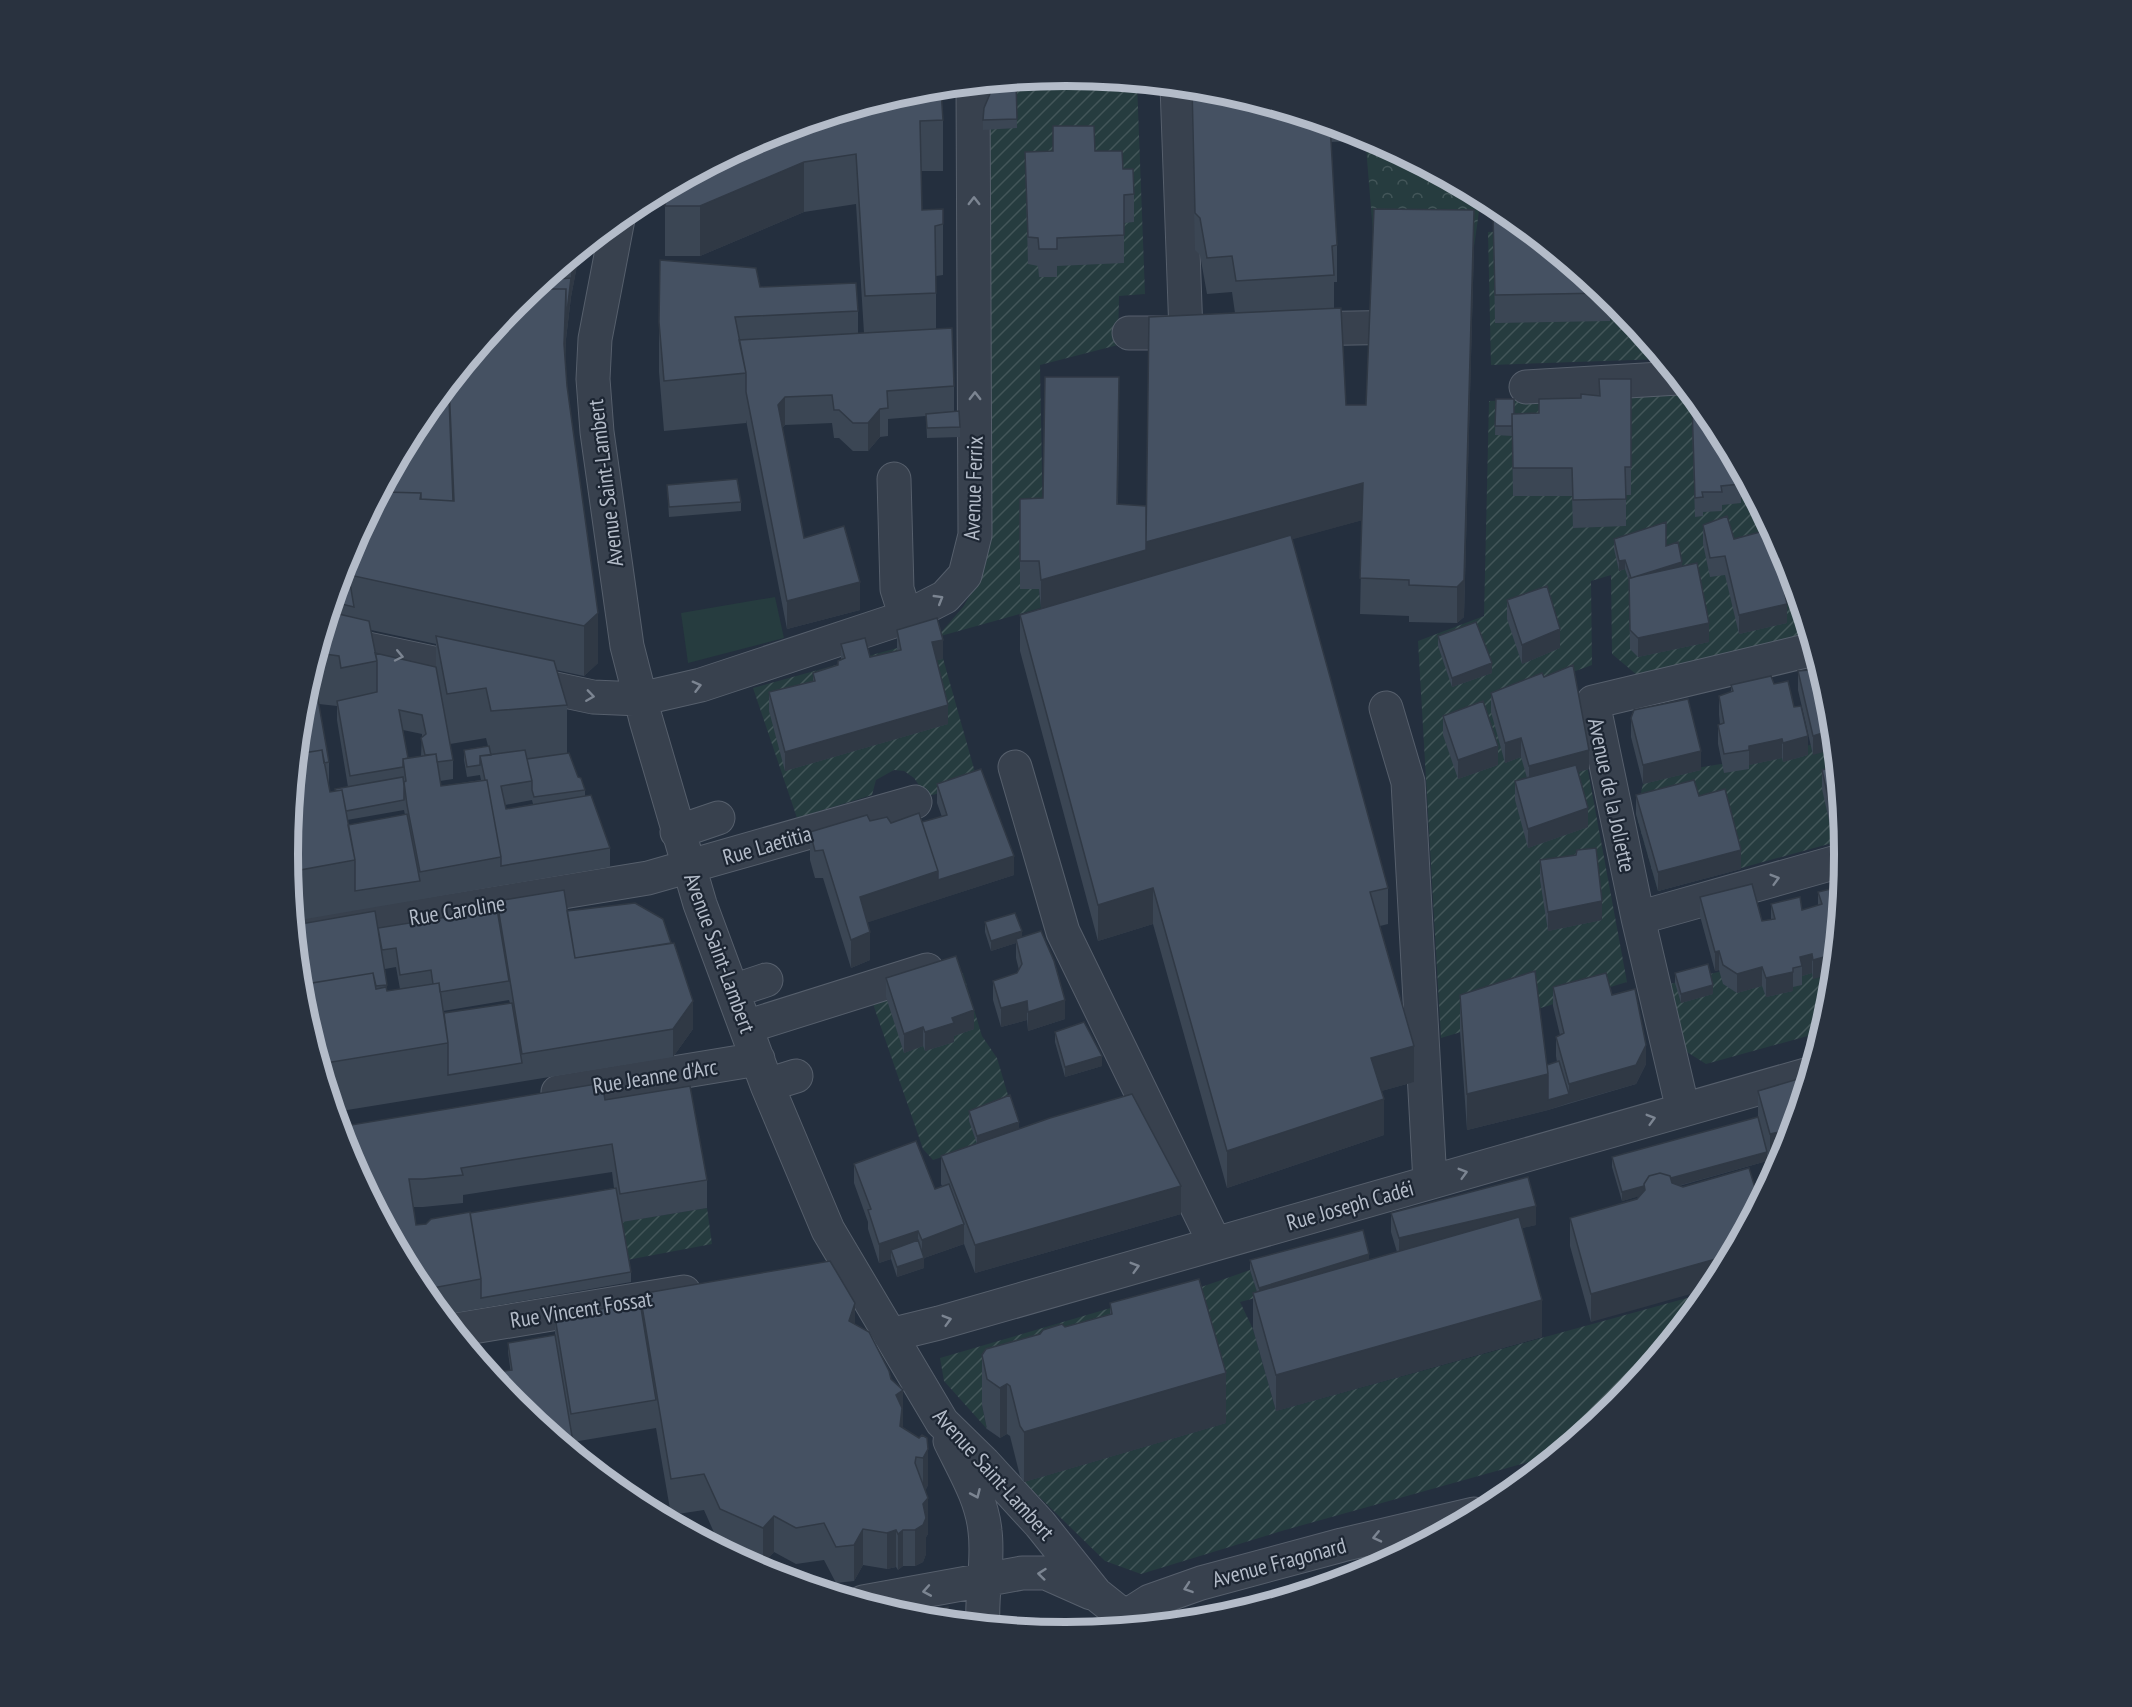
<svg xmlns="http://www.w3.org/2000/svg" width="2132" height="1707" viewBox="0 0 2132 1707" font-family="'PT Sans Narrow',sans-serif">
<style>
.forest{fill:url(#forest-crowns)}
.park{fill:#263c3f}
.garden{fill:url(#garden-furrows)}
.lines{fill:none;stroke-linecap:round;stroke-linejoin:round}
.minor-casing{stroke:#565f6c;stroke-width:35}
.minor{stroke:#38414e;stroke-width:33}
.wall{fill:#3b4654;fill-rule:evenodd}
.shaded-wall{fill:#303945}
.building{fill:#455162;stroke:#303945;stroke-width:1.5}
.oneway{stroke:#7c8592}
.labels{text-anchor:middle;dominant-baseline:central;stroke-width:4.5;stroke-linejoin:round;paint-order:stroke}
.street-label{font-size:22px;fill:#b4bcc9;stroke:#1d2633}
.rim{fill:none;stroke:#b4bcc9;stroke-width:8}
</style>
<defs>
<pattern id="forest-crowns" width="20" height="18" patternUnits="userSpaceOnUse" patternTransform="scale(1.5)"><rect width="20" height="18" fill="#263c3f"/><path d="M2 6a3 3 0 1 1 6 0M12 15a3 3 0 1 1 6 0" fill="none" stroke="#435659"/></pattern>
<pattern id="garden-furrows" width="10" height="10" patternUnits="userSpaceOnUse" patternTransform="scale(1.5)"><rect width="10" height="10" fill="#263c3f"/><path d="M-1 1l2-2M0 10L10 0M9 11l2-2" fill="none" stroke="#435659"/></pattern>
</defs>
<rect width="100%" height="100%" fill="#242f3e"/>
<path class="forest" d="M1365,135L1481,197L1474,247L1374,245Z"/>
<path class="park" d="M775,597L784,638L688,663L681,613Z"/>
<path class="garden" d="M1066,75L1137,82L1145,294L1119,296L1118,345L1040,365L1043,526L1020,589H1039L1041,608L937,637L978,783L921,798V788L914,778L904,771L894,770L876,780L872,795L797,818L753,688L937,637L963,607L975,587L983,130L1003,81Z
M1528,230L1617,303L1662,359L1491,365L1488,232Z
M1690,392L1713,421L1785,556L1810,636L1637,675L1612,654L1611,575L1591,581L1592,665L1570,673L1627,982L1441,1038L1418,641L1484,616L1489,401Z
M1833,737L1843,840L1658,891L1636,814L1643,784L1648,776L1739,761L1823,742Z
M1794,953L1833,966L1829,1006L1822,1032L1706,1064L1679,1047L1666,985Z
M963,973L982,1036L997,1058L1019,1132L933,1160L923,1149L872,1001Z
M707,1208L712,1244L627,1260L620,1222Z
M1250,1270L1259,1297L1240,1302L1253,1329L1276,1411L1709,1292L1616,1404L1554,1455L1285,1530L1141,1574L1105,1561L1024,1482L1226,1423L982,1405L987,1429L944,1381L940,1358L1172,1290L1187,1292Z"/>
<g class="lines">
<g class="minor-casing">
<path id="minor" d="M1177,86L1186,333L1213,332
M618,219L595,339L593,379L597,432L627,646L646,720L700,904L767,1085L828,1230L942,1422L984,1463L1040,1524L1096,1594L1135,1625
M1297,329L1412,327V325
M1129,333H1186
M1526,387L1678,378
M894,479L897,589L906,617
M321,639L593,697L640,699L701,685L906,617L945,597L965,575L975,535L973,84
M1386,708L1408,782L1430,1182
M1015,767L1063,932L1215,1244
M677,832L718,818
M1638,918L1844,860
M296,936L648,878L915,802
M733,991L766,980
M746,1027L927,970
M767,1085L796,1076
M558,1092L758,1059
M1683,1110L1638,918L1593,702L1814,649
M455,1330L684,1292
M890,1335L939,1323L1809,1074
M950,1441C964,1470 982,1499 985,1531C989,1562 981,1593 983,1624
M863,1602L1022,1573H1046L1091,1593
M1125,1617L1150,1601L1201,1583L1342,1545L1474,1514"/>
</g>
<use href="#minor" class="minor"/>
</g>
<path class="wall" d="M1016,80L1017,128L983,130V120Z
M1191,87L1218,90L1354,131V141L1331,142L1337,245V282H1334V309L1346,405H1366L1474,247L1464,617L1457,623L1409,622V616L1360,614L1362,520L1292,539L1388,888V924L1380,926L1414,1082L1381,1091L1384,1135L1227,1188L1153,924L1098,941L1020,651V615L1088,595L1041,608L1039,589H1020V561L1043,498L1119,405L1118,504L1146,506L1235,313L1232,292L1207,294L1200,255L1195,250Z
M913,94L943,120V171H921L922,210L943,224V275L936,276V329L954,386V412L960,427V437L927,438L926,416L888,419V436L880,437L868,451H853L839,438H834L832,423L785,425L782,428L804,538L860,610L787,629L746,420V423L664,431L659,372V322L760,287L858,311V333H864L856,204L804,212L700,256H665V206Z
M1095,151L1123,169L1134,194V222L1124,223V263L1057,266V277H1039L1038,266L1028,264L1025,152Z
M1493,214L1520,228H1525L1610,298V321L1495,323Z
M580,250L571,297L566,339L565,362L567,386L598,663L584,676L556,670L567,705V753L578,777L585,790V796L610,848V867L294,921L288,853L303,701L347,555L419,421L447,398V387L516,303ZM371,630L436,644V667L375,653ZM319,704L337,706V720L348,787L330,792L329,786V762ZM403,730L422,734L421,756L408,758ZM486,738L488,746L464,750V760L467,777L480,775L481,780L441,786L440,781L453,779V760L450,744ZM532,800L533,804L506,809L505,805ZM404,810L405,815L348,825L347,820Z
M1599,379L1631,467V495H1626V526L1573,528L1572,496H1513L1512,436L1495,435L1496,399L1514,414L1539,413V399L1581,398L1599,396Z
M1692,424L1741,484V503L1722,505V511L1703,512V516L1695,517Z
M667,485L741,502V511L669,517Z
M1703,525L1734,539L1787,623L1739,634L1725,575L1710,577L1703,544Z
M1614,539L1666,546L1682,566L1709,642L1638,657L1630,649L1629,581L1625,569L1619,571L1614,549Z
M1507,600L1560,648L1522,664L1507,619Z
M897,630L943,659L936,660L948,724L785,771L769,711V692L813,681V673L838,665L841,660V644L870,657L897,651Z
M1438,636L1492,673L1452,687L1438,646Z
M1798,671L1814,689L1813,755L1798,690Z
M1774,684L1794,707L1808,755L1783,762L1782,758L1749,765V769L1724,773L1718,744V725L1720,724L1719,715V696L1731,692V685Z
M1491,693L1589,769L1578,772L1588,827L1528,848L1515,800V781L1527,778L1521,757L1505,763L1491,712Z
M1443,716L1498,765L1458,779L1443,735Z
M1631,718L1701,770L1643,784L1631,737Z
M1836,766L1843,840L1834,843L1822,789V770Z
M937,784L1014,875L868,922L870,960L851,968L823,878H815L810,860V832L870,821L891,823L922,822L942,817L937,803Z
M1636,795L1699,796L1741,869L1658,891L1636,814Z
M1540,860L1602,920L1548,931L1540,880Z
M1839,887L1813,979L1812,973L1802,976V985L1793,987V991L1766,997L1762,986L1737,993L1723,984L1719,970L1715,971L1700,916V897L1762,921L1771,919V904L1802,910L1818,905V892Z
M497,901L567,911L693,1029L673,1057L335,1112L302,1005L295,925L378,928L497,909ZM396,967L400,989L387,991L385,969ZM509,1000L510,1003L444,1013L443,1011Z
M985,922L1022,937L1065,1019L1028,1031L1027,1020L1001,1027L993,1000V981L1017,973L1019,970L1016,958V943L991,951L985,932Z
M1675,973L1713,994L1681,1003L1675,983Z
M886,978L974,1029L954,1036V1042L925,1051L923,1046L904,1053L886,997Z
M1553,987L1612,995L1646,1064L1636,1084L1548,1110L1467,1130L1460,1031V995L1547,1065L1557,1062L1556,1056V1037L1560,1035L1553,1006Z
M1055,1032L1102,1066L1065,1077L1055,1042Z
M1808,1076L1770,1171L1767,1160V1161L1679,1186L1591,1322L1570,1246V1218L1637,1199L1639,1196L1622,1201L1612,1167V1157L1758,1117V1091Z
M605,1100L707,1180V1208L622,1222L631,1272V1282L442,1315L419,1286L347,1151ZM612,1172L614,1188L426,1224L416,1225L413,1207H423L463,1203V1195Z
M969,1111L1019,1129L1181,1214L975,1273L964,1244L924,1258V1268L897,1277L891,1259L879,1263L868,1229V1222L854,1183V1164L935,1189L942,1186L941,1184V1156L977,1144L969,1121Z
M1391,1213L1536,1225L1522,1228L1542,1337L1276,1411L1253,1329V1293L1257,1292L1250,1270V1260H1369L1397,1252L1391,1232Z
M640,1294L855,1325L903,1426L902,1428L919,1438L922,1435L928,1485L925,1491L928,1534L926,1537V1554L923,1562L915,1566H903L898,1570L896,1567L887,1569L863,1565L854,1581L836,1583L824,1560L796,1564L774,1552L763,1564L720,1546L704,1510L671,1515L656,1428L573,1442V1451L515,1404L508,1352V1343L555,1335V1317L640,1302Z
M1110,1303L1226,1423L1024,1482L1020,1476L1010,1436L1007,1434L1000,1438L987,1429L982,1405V1355L1065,1327L1110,1314Z"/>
<path class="shaded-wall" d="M804,162V212L700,256V206Z
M1474,210V247L1464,617L1457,623V587Z
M580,250L571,297L566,339L564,394V344L566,289L571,278V269L574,255Z
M785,397V425L778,433V405Z
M880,409V437L868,451V423Z
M1363,483V520L1041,608V580L1146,542Z
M1625,560V569L1619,571V561Z
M1682,562V572L1631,578Z
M860,582V610L787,629V601Z
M1787,604V623L1739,634V615Z
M598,613V663L584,676V626Z
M1709,623V642L1638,657V638Z
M1560,629V648L1522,664V645Z
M943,640V659L932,661V642Z
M1492,663V673L1452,687V678Z
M948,705V724L785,771V752Z
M1832,730L1834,749L1813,755V736Z
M1808,736V755L1783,762V743Z
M1521,738V757L1505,763V743Z
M1782,739V758L1749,765V746Z
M1498,746V765L1458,779V760Z
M1589,750V769L1529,786V766Z
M1701,751V770L1643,784V765Z
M1588,808V827L1528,848V829Z
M1841,822L1843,840L1834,843V824Z
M1741,850V869L1658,891V872Z
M1014,856V875L860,925V897L938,871Z
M1153,888V924L1098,941V905Z
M1602,901V920L1548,931V912Z
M1022,931V941L1016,939V943L991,951V941Z
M870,932V960L851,968V940Z
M1835,947L1833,974L1813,979V960Z
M1719,951V970L1715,971V952Z
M1812,954V973L1802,976V966L1800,957Z
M1762,967V986L1737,993V974Z
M1793,972V991L1766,997V978Z
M1713,985V994L1681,1003V994Z
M1065,1000V1019L1028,1031V1012Z
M693,1001V1029L673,1057V1029Z
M1027,1001V1020L1001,1027V1008Z
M974,1010V1029L954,1036V1042L925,1051V1032L952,1018Z
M923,1027V1046L904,1053V1034Z
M1646,1045V1064L1636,1084L1569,1103V1084Z
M1414,1046V1082L1371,1094V1058Z
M1102,1056V1066L1065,1077V1067Z
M1548,1074L1569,1094V1103L1548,1110L1467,1130V1094Z
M1384,1099V1135L1227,1188V1151Z
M1019,1122V1132L977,1146V1136Z
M1792,1129L1785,1152L1776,1169L1770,1171V1134Z
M1767,1152V1161L1645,1195L1644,1186Z
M1181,1186V1214L975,1273V1245Z
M1644,1186V1195L1622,1201V1192Z
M1536,1206V1225L1399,1257V1238Z
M964,1224V1244L924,1258V1268L897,1277V1267L922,1259V1240Z
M918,1231V1250H891V1259L879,1263V1244Z
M1369,1254V1264L1259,1297V1288Z
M1730,1255L1712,1288L1591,1322V1294Z
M1542,1300V1337L1276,1411V1375Z
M855,1303V1339L849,1321Z
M1226,1373V1423L1024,1482V1432Z
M1007,1384V1434L1000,1438V1388Z
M903,1390V1426L902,1444L896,1395Z
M928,1449V1485L923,1495V1458Z
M928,1498V1534L926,1537V1554L923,1562L915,1566V1530L923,1504Z
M774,1516V1552L763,1564V1528Z
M863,1529V1565L854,1581V1545Z
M896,1530V1567L887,1569V1533Z
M903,1530V1566L898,1570V1534Z"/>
<path class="building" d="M1016,80L1017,119L983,120L984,108L995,82Z
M1192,87L1218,90L1330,124L1337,245L1332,246L1334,275L1236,281L1232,256L1207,258L1200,218L1195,213Z
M913,90V93L892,97Z
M941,90L943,120L920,121L922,210L943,209V224L935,226L936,293L865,296L856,154L804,162L700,206H665L668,188L768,134L892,97Z
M1053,126H1094L1095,151H1122L1123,169H1133L1134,194L1124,195V235L1057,238V249H1039L1038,238L1028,237L1025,152L1053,151Z
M1374,209L1474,210L1464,580L1457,587L1409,585V580L1360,578L1363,483L1146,542L1149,317L1341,308L1346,405H1366Z
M1493,214H1508L1519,223L1520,228H1525L1605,293L1495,295Z
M574,255L571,269L556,270Z
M660,260L756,268L760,287L856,283L858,311L735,317L746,373L664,381L659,322Z
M571,278L566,320V289H533L544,280Z
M533,289H566L564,344L567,386L598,613L584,626L354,576L350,550L384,486V492L421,493L420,499L454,501L449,384L516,303Z
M952,328L954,386L887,391L888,408L880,409L868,423H853L839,410H834L832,395L785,397L778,405L804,538L844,526L860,582L787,601L746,392V373L739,340Z
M1045,377H1119L1117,504L1146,506V550L1041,580L1039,561H1020V499L1043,498Z
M1599,379H1631V467H1625L1626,499L1573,500L1572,468H1513L1512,414L1539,413V399L1581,398V394L1600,396Z
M449,398L453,501L421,499V493L384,492V486L419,421L436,400Z
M1496,399H1514V414H1512V426H1495Z
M1700,404L1713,421L1740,471L1741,484L1721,486L1722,492H1702L1703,497L1695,498L1692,405Z
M959,411L960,427L927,428L926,414Z
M737,479L741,502L669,507L667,485Z
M1727,516L1734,539L1771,529L1787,604L1739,615L1725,556L1710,558L1703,525Z
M1666,522V546L1678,542L1682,562L1631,578L1625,560L1619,561L1614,539Z
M1291,535L1388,888L1370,892L1414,1046L1371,1058L1384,1099L1227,1151L1153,888L1098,905L1020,615Z
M346,559L354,607L333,602Z
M1697,563L1709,623L1638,638L1630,630L1629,578Z
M1547,586L1560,629L1522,645L1507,600Z
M330,612L369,621L377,661L341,668L339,656L317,653Z
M937,618L943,640L932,642L948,705L785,752L769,692L815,681L813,673L838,665V661L845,658L841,644L865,638L870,657L901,650L897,630Z
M1476,622L1492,663L1452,678L1438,636Z
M436,636L554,661L567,705L491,711L486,688L447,694Z
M375,653L436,667L453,760L437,762L436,754L425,755L421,738L426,734L422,715L399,710L408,758L403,759V767L350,776L337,701L377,692V661Z
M1573,665L1589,750L1529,766L1521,738L1505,743L1491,693L1542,673L1544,677Z
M1809,670L1814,689L1825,687L1830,702L1832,730L1813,736L1798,671Z
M1771,676L1774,684L1788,681L1794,707L1801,706L1808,736L1783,743L1782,739L1749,746V750L1724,754L1718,725L1724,723L1719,696L1733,691L1731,685Z
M316,688L329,762L324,763L322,750L297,754L303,701L306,690Z
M1688,699L1701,751L1643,765L1631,718L1634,710Z
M1483,701L1498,746L1458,760L1443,716Z
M489,746L491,755L480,756V765L467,767L464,750Z
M322,750L330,792L342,790L355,860L289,872L288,853L297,754Z
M525,750L532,781L501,786L506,809L591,795L610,848L501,866V857L487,780H485L480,756Z
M569,753L578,777L581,778L585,790L534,797L532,790V781L527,759Z
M436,754L441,786L487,780L501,857L420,872L407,805L404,782L406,781L403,759Z
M1576,765L1588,808L1528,829L1515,781Z
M1836,766L1841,822L1834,824L1822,770Z
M981,769L1014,856L938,880V871L922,822L947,815L937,784Z
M403,777L404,786V800L346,811L342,790L336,791L335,789Z
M1694,780L1699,796L1725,789L1741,850L1658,872L1636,795Z
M919,813L938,871L860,897L870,932L851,940L823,850L815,851L810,832L867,815L870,821L887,817L891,823Z
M407,814L420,881L355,891V860L348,825Z
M1596,848L1602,901L1548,912L1540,860L1576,855L1577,850Z
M1752,884L1762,921L1775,919L1771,904L1800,897L1802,910L1822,904L1818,892L1839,887L1840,894L1835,947L1834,948L1835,954L1813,960L1812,954L1800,957L1802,966L1793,968V972L1766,978L1762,967L1737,974L1723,965L1719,951L1715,952L1700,897Z
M564,890L575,958L674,943L693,1001L673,1029L522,1054L497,901Z
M635,903L663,919L671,943L575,958L567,911Z
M497,909L509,981L440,992L439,983L433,984L431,970L400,975L396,948L382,950L378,928Z
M375,911L387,985L376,986L373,973L306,984V998L295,925Z
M1015,913L1022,931L991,941L985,922Z
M1041,931L1054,961L1065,1000L1028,1012L1027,1001L1001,1008L993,981L1017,973L1022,964L1016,939Z
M956,956L974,1010L952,1018L954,1023L925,1032L923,1027L904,1034L886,978Z
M1708,964L1713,985L1681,994L1675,973Z
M1535,971L1548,1074L1467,1094L1460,995Z
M373,973L376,989L386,987L387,991L439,983L448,1043L320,1064L318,1055L306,984Z
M1606,973L1612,995L1635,989L1646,1045L1636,1065L1569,1084L1556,1037L1564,1033L1553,987Z
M512,1003L522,1063L448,1075V1043L444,1013Z
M1084,1022L1102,1056L1065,1067L1055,1032Z
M1559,1061L1569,1094L1548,1100V1074L1547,1065Z
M1808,1076L1792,1129L1770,1134L1758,1091Z
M602,1083L605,1100L690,1086L707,1180L620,1194L612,1144L461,1168L463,1175L423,1179H409L416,1225L426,1224L431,1219L470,1212L481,1279L422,1290L419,1286L347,1151L339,1127Z
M1132,1094L1181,1186L975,1245L941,1156L1050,1118Z
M1010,1095L1019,1122L977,1136L969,1111Z
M1758,1117L1767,1152L1671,1178L1670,1176L1660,1173L1649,1176L1644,1184V1186L1622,1192L1612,1157Z
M916,1141L935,1189L949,1184L964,1224L922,1240L918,1231L879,1244L868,1210L871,1209L854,1164Z
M1749,1168L1759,1201L1730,1255L1591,1294L1570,1218L1637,1199L1645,1190L1644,1184L1649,1176L1660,1173L1670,1176L1672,1183L1683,1187Z
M1528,1177L1536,1206L1399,1238L1391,1213Z
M616,1188L631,1272L481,1298V1279L470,1213Z
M1519,1217L1542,1300L1276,1375L1253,1293Z
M1363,1230L1369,1254L1259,1288L1250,1260Z
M918,1240L924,1258L897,1267L891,1250Z
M830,1261L855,1303L849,1321L869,1332L889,1371L891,1379L903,1390L896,1395L902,1408L900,1426L919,1438L922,1435L927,1438L928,1449L923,1458L916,1457L915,1463L928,1498L923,1504L926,1518L923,1525L915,1530H903L898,1534L896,1530L887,1533L863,1529L854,1545L836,1547L824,1523L796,1528L774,1516L763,1528L720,1509L704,1474L671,1479L640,1294Z
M1199,1279L1226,1373L1024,1432L1020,1426L1010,1386L1007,1384L1000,1388L987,1379L982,1355L986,1349L1040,1334L1043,1330L1062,1324L1065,1327L1112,1314L1110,1303Z
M640,1302L656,1400L571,1414L555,1317Z
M555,1335L573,1442L564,1443L515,1404L490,1373L512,1370L508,1343Z
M948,1607L950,1621L914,1617L905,1614Z"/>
<defs><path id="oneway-chevron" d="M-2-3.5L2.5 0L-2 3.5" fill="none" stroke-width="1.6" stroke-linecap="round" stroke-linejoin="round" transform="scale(1.5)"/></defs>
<g class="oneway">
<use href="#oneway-chevron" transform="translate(974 201) rotate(-90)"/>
<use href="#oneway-chevron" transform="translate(975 396) rotate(-90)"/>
<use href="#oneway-chevron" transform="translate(939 599) rotate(-31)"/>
<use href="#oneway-chevron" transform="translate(399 656) rotate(12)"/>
<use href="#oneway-chevron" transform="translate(697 686) rotate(-15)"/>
<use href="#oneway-chevron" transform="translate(590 696) rotate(8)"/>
<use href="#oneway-chevron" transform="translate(1775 879) rotate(-16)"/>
<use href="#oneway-chevron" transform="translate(1651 1119) rotate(-16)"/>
<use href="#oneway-chevron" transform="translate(1463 1173) rotate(-16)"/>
<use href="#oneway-chevron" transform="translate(1135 1267) rotate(-16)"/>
<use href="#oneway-chevron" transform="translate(947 1320) rotate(-16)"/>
<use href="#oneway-chevron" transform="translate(976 1494) rotate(66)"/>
<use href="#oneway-chevron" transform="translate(1377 1537) rotate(167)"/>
<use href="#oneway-chevron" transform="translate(1042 1574) rotate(-174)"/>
<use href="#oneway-chevron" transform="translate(1188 1588) rotate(161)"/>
<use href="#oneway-chevron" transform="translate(927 1591) rotate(170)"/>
</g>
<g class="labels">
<g class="street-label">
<text transform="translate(605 483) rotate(-97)">Avenue Saint-Lambert</text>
<text transform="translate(973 488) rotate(-88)">Avenue Ferrix</text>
<text transform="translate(1612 795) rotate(78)">Avenue de la Joliette</text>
<text transform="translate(767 845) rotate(-16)">Rue Laetitia</text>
<text transform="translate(457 910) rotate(-9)">Rue Caroline</text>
<text transform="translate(720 953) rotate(70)">Avenue Saint-Lambert</text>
<text transform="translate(655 1076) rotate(-9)">Rue Jeanne d'Arc</text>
<text transform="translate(1350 1205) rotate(-16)">Rue Joseph Cadéi</text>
<text transform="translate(581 1309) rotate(-9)">Rue Vincent Fossat</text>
<text transform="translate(994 1474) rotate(48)">Avenue Saint-Lambert</text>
<text transform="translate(1279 1562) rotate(-15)">Avenue Fragonard</text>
</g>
</g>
<path d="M0 0H2132V1707H0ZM298 854a768 768 0 1 1 1536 0a768 768 0 1 1-1536 0Z" fill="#29323f" fill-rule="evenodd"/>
<path class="rim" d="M298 854a768 768 0 1 1 1536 0a768 768 0 1 1-1536 0Z"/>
</svg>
